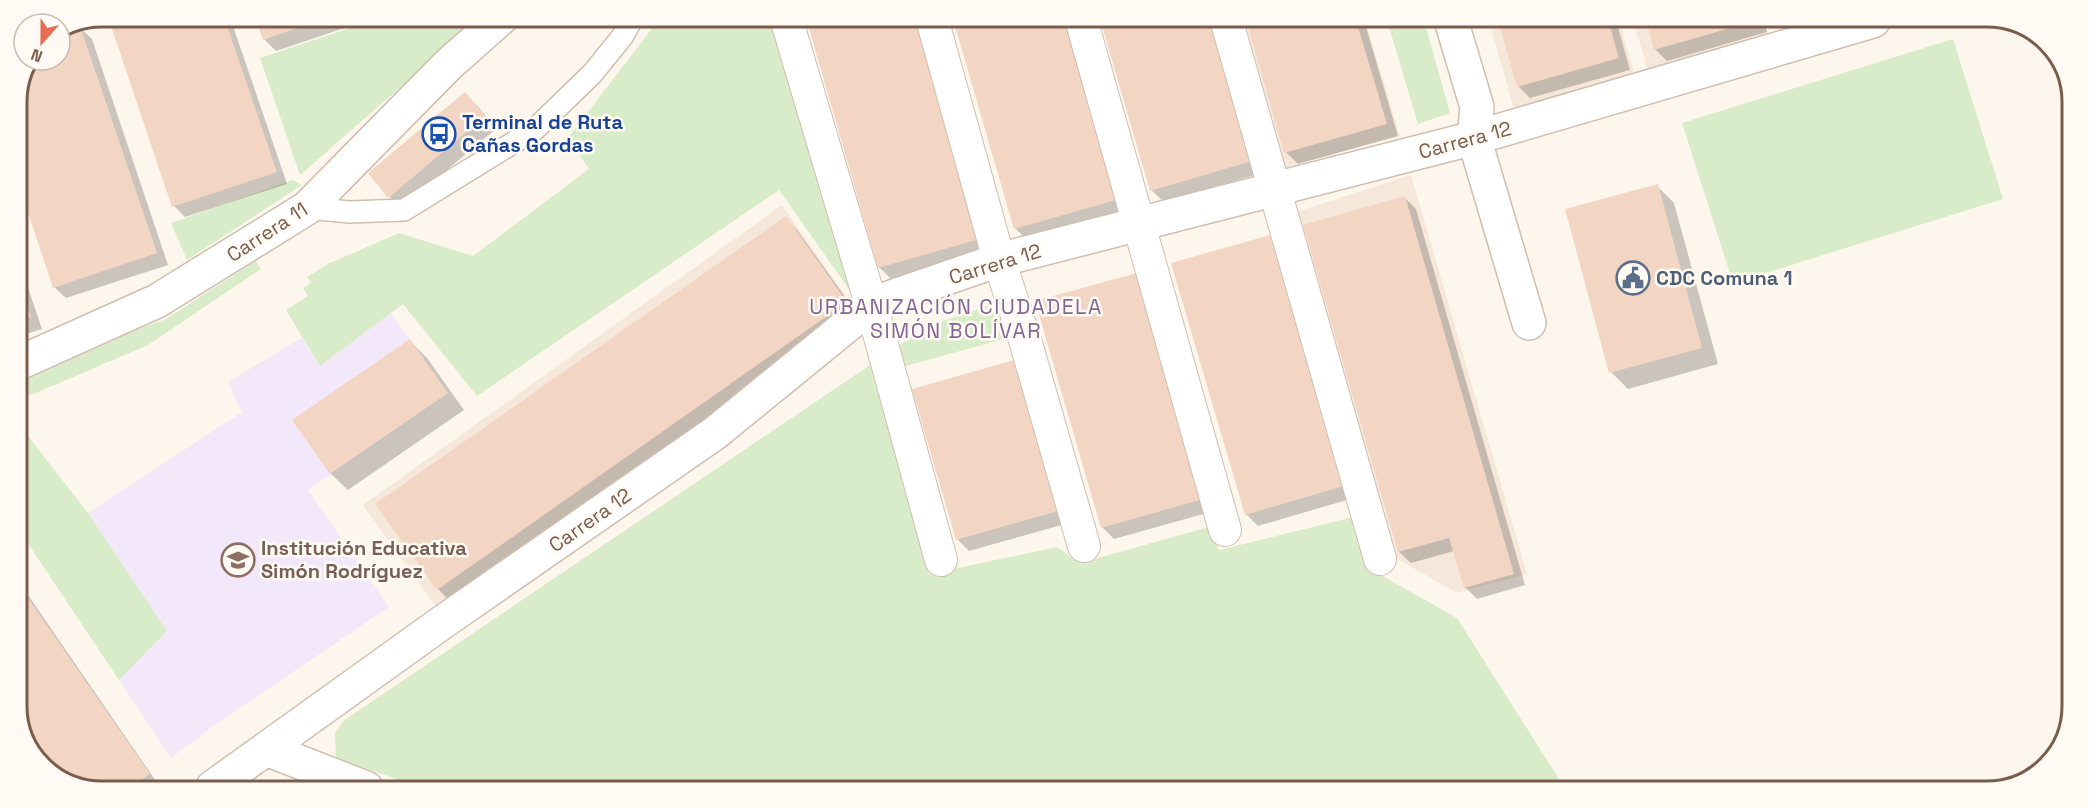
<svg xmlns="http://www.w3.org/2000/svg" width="2089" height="808" viewBox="0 0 2089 808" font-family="'Space Grotesk',sans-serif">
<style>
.residential{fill:#f5e8da}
.education{fill:#f3e8fa}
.green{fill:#d8ecc9}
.shadow{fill:#0003}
.building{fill:#f3d5c3}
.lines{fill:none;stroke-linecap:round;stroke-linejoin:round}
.service-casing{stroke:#d1beb0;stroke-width:24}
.pedestrian-casing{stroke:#d1beb0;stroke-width:34}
.minor-casing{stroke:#d1beb0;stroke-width:36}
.service{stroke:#fff;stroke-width:21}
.pedestrian{stroke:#fff;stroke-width:32}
.minor{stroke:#fff;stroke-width:33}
.labels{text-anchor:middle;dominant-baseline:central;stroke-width:5;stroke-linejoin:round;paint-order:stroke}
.transit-label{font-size:20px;font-weight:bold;fill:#164399;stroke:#fffaf3;text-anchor:start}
.street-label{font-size:20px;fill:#7a5c4d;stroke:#fffaf3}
.service-label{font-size:20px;font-weight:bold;fill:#4e5e75;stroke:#fffaf3;text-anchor:start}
.education-label{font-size:20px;font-weight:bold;fill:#785e54;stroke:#fffaf3;text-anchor:start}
.neighbourhood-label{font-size:21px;letter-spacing:1.5px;fill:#846695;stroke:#fffaf3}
.rim{fill:none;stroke:#7a5c4d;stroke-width:3}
</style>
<rect width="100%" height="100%" fill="#fdf6ec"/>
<path class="residential" d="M1237,19L1365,20L1400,136L1279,169Z
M1489,20H1619L1635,76L1514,110Z
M1633,20L1764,21L1769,38L1648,71Z
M1411,175L1527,574L1457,593L1387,553L1293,213Z
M782,205L856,311L437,608L363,505Z"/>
<path class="education" d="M391,313L448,393L308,490L389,607L216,724L171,758L119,680L167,631L88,513L242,412L228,382L302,338L320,366Z"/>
<path class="green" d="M383,17H486L403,85L300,175L260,58Z
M660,18H779L858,302L779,190L477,396L403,304L320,366L286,310L308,296L303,288L311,283L307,277L328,264L399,233L473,256L589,169L568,138Z
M1387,20H1424L1450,113L1418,124Z
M1953,39L2003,199L1733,283L1682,123Z
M293,180L302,185L187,260L171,223Z
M256,261L261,269L148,345L17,401V384L136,330L166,319Z
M1008,299L1018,335L895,369L889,351L937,323Z
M870,365L929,574L1057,547L1080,563L1209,527L1219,550L1354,517L1372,570L1457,618L1566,790L422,788L336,758L335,733L343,721Z
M17,422L88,513L167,631L119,680L17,527Z"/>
<path class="shadow" d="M109,17H230L287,184L185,217L174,206Z
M257,17H377L276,51L264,39Z
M807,18L924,19L991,250L891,279L879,267Z
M954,19H1070L1126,212L1027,240L1015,228Z
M1101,19H1218L1262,173L1163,201L1151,190Z
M1247,19L1364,20L1398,136L1298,164L1286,152Z
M1499,20H1616L1630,70L1530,98L1518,86Z
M1647,20L1764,21L1767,32L1667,61L1655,49Z
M80,28L92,39L168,265L66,298L54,287L17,176V97L33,60H60V34Z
M477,105L496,129L401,208L390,197Z
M1657,186L1674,203L1718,364L1628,389L1611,372Z
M1404,197L1416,209L1525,585L1477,599L1465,587L1454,551L1411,563L1399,552Z
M785,218L797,230L858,315L450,601L438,589Z
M17,255L42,329L17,337Z
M1173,264L1357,497L1258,526L1246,514Z
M1037,302L1214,511L1114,539L1102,527Z
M410,341L427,358L464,410L348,490L331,474L294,420Z
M1014,362L1025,374L1069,523L969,551L957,539Z
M17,579L160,787H74L34,758L17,712Z"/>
<path class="building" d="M108,17H224L277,172L172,207Z
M255,17H329L263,40Z
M806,18H916L980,239L878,268Z
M953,19H1063L1116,200L1014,229Z
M1100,19H1210L1252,161L1150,191Z
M1246,19L1356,20L1387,124L1284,153Z
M1498,20H1608L1619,58L1517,87Z
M1646,20L1755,21L1654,50Z
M80,26L157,253L53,288L17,180V97L33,60H60V34Z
M465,92L486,116L388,198L368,173Z
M1658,184L1702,348L1609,373L1565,209Z
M1405,196L1514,574L1464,588L1449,538L1398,552L1303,225Z
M786,216L847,302L437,590L375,504Z
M1274,234L1347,485L1245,515L1171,263Z
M1137,273L1203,499L1101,528L1035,301Z
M17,276L31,317L17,322Z
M410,339L448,393L330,474L292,420Z
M1014,360L1058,511L956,540L912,389Z
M17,582L150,774L131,787H74L34,758L17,712Z"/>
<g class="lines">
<g class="service-casing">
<path id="service" d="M307,208L350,212L404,210L534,130L592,74L622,37L633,18"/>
</g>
<g class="pedestrian-casing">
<path id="pedestrian" d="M786,18L871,304L941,560
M932,19L999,260L1025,340L1084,546
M1081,19L1225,530
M1226,19L1380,559"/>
</g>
<g class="minor-casing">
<path id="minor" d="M1451,20L1477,107L1474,138L1529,323
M17,364L157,301L307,208L448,65L502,17
M266,749L366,788
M213,787L440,624L715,433L861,314L871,304L999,260L1474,138L1873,21"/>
</g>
<use href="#service" class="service"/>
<use href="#pedestrian" class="pedestrian"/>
<use href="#minor" class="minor"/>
</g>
<defs>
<g id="bus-ring" transform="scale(1.725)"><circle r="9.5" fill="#fffaf3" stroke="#1a4fb4" stroke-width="1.5"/><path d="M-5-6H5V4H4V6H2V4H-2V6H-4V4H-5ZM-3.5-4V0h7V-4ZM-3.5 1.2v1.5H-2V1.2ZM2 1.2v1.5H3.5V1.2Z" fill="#1a4fb4"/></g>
<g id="civic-ring" transform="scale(1.725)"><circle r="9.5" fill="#fffaf3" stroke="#5c6f8a" stroke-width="1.5"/><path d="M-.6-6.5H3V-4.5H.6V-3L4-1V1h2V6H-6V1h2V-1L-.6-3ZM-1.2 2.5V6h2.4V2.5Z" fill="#5c6f8a"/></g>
<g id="university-ring" transform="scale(1.725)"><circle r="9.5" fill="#fffaf3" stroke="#8d6e63" stroke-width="1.5"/><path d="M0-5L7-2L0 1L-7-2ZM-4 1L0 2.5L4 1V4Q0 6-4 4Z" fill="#8d6e63"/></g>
</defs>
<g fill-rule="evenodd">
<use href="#bus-ring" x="439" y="134"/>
<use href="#civic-ring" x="1633" y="278"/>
<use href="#university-ring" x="238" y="560"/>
</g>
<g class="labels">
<g class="transit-label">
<text x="462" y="122">Terminal de Ruta<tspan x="462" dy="23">Cañas Gordas</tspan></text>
</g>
<g class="street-label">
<text transform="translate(1465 140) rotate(-15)">Carrera 12</text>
<text transform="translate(267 232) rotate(-33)">Carrera 11</text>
<text transform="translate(995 264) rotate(-17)">Carrera 12</text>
<text transform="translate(590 520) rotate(-35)">Carrera 12</text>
</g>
<g class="service-label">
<text x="1656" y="278">CDC Comuna 1</text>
</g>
<g class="education-label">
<text x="261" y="548">Institución Educativa<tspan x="261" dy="23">Simón Rodríguez</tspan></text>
</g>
<g class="neighbourhood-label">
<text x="956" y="306">URBANIZACIÓN CIUDADELA<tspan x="956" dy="24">SIMÓN BOLÍVAR</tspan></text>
</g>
</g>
<path d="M0 0H2089V808H0ZM102 27H1987A75 75 0 0 1 2062 102V706A75 75 0 0 1 1987 781H102A75 75 0 0 1 27 706V102A75 75 0 0 1 102 27Z" fill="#fffaf3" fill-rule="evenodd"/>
<path class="rim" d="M102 27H1987A75 75 0 0 1 2062 102V706A75 75 0 0 1 1987 781H102A75 75 0 0 1 27 706V102A75 75 0 0 1 102 27Z"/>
<g transform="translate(42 42) rotate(201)"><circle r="28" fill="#fffaf3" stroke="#cabbb1" stroke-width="1.5"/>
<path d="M0-4.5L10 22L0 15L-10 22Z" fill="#e76f51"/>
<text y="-9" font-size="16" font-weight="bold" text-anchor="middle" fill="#7a5c4d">N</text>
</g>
</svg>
